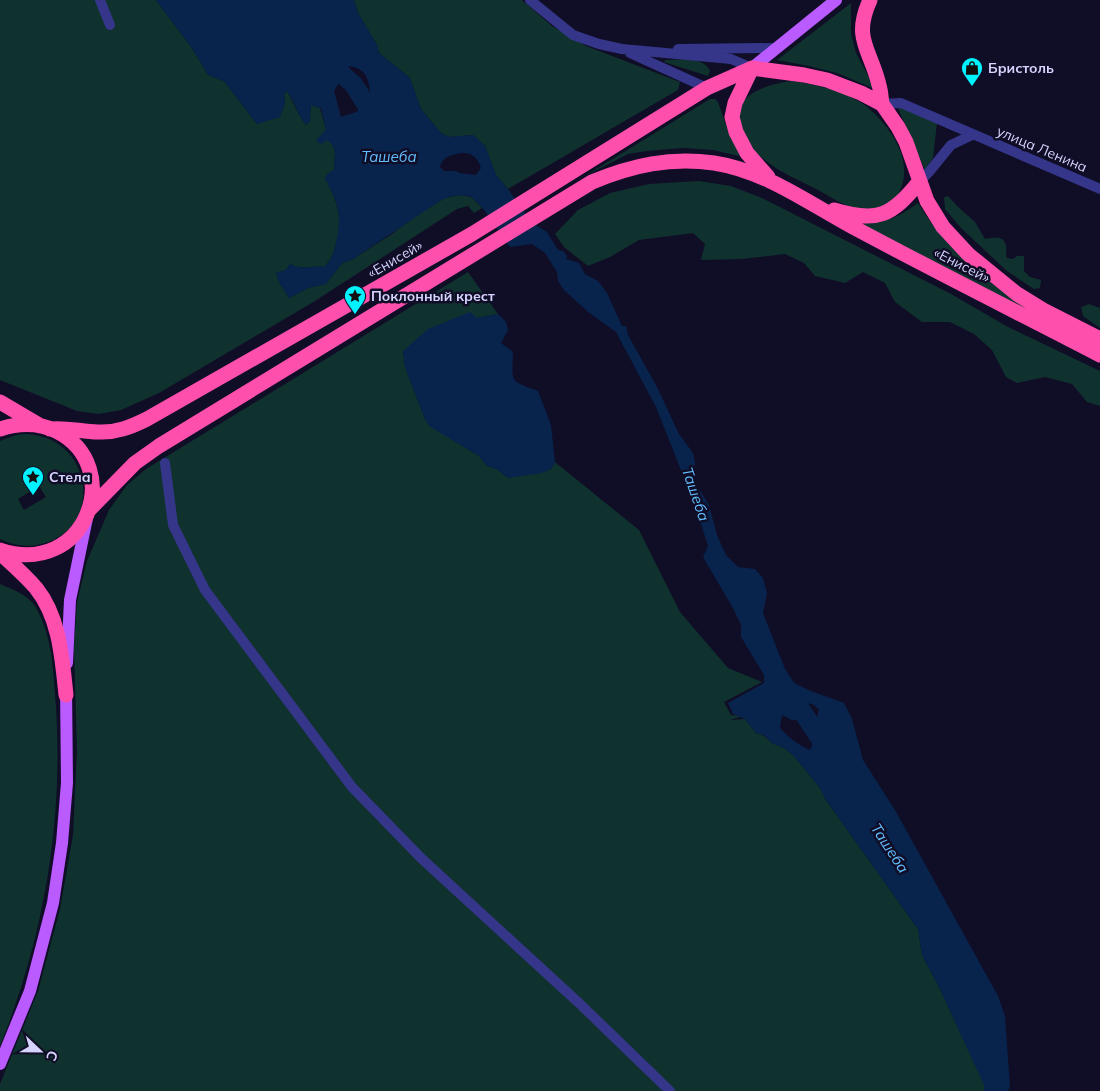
<svg xmlns="http://www.w3.org/2000/svg" width="1100" height="1091" viewBox="0 0 1100 1091" font-family="Mulish,sans-serif">
<style>
.green{fill:#10322f;fill-rule:evenodd}
.water{fill:#08244c;fill-rule:evenodd}
.lines{fill:none;stroke-linecap:round;stroke-linejoin:round}
.river{stroke:#08244c;stroke-width:19}
.minor{stroke:#35368a;stroke-width:10}
.major{stroke:#b95bff;stroke-width:12}
.highway{stroke:#ff4fac;stroke-width:15}
.labels{text-anchor:middle;dominant-baseline:central;stroke-width:5;stroke-linejoin:round;paint-order:stroke}
.poi-label{font-size:14px;font-weight:bold;fill:#d6d4ff;stroke:#100d27;text-anchor:start}
.street-label{font-size:14px;fill:#d6d4ff;stroke:#100d27}
.water-label{font-size:15px;font-style:italic;fill:#62beff;stroke:#100d27}
</style>
<rect width="100%" height="100%" fill="#100d27"/>
<path class="green" d="M0,0H156L192,48L208,75L224,81L257,124L280,116L285,103L284,94L287,91C294,102 298,115 306,125L310,121L311,105L320,108L326,129L323,134L332,143L335,152L334,170L325,178C336,198 343,216 337,239C333,253 335,255 324,267C311,266 302,270 290,264L286,270L276,273L279,282L289,298L308,288L326,284L342,263L353,259L392,234L411,219L445,198L461,195L467,196L473,198L482,208L474,213L468,206L457,209L315,301L159,393L121,410L99,414L77,411L0,380Z
M354,0H522L552,26L586,46L680,82L678,90L508,189L496,175L485,146L473,135L449,137L441,133L421,109L410,78L379,53L377,45L358,13Z
M851,3V34L856,53L875,89L837,73L809,66L777,60Z
M665,60C678,60 704,56 710,71L708,76L664,62Z
M791,81C815,84 846,91 866,106C889,125 913,158 901,188C898,196 892,204 884,207C878,209 870,208 865,209C848,210 830,196 816,189C799,180 781,173 766,161C751,149 730,122 743,102C752,89 776,83 791,81Z
M710,99H715L718,102L731,139L743,157L713,150L683,148L647,151L628,154L585,176Z
M897,106L937,123L933,158L925,170Z
M699,181L731,186L762,198L951,294L1008,327L1100,371V406L1087,402L1072,384L1045,377L1017,383L1006,377L992,350L974,334L950,322H922L895,302L885,283L863,272L845,283L815,276L804,263L785,254L742,259L701,260L705,244L693,233L639,240L610,257L588,266L564,247L555,234L578,210L610,193L649,184Z
M948,196L958,207L975,222L985,239C993,238 1004,235 1006,246C1007,250 1005,253 1007,258L1013,259L1017,256H1024V271L1030,277L1041,280L1040,288L1034,289L1007,271L961,228L945,209L944,197Z
M918,203C952,259 996,288 1050,323L855,221C885,223 893,221 918,203Z
M468,272L498,314L477,318L403,351L405,367L425,419L430,426L479,456L486,465L498,470L508,478L551,469L555,462L639,530L680,612L728,668L762,682L724,702L731,715L743,716L730,720L745,719L756,733L763,735L772,743L784,748L794,756L820,788L826,800L918,929L922,955L939,987L985,1086L984,1091H0V1084L38,991L60,909L73,835L77,751L74,648L77,602L87,561L109,510L127,485L146,469Z
M1089,304L1100,308V328L1083,316L1081,307Z
M25,434C94,436 105,529 41,544C27,548 13,545 0,539V441L16,435ZM39,486L46,497L24,510L18,499Z
M0,584C12,589 28,595 35,606C51,633 53,664 55,694C65,814 45,935 0,1046Z"/>
<path class="water" d="M156,0H354L358,13L377,45L379,53L410,78L421,109L441,133L449,137L473,135L485,146L496,175L508,189L531,222L547,232L558,250L563,251L567,256L566,259L579,263L585,274L598,281L607,293L622,326H626L628,335L657,387L679,434L693,453L695,463L694,477L698,487L709,505L717,535L726,555L738,567L755,569L763,578L767,593L763,613L785,669L794,683L811,691L844,703L852,719L863,760L895,810L998,996L1005,1016L1010,1086L1008,1091H984V1085L939,987L922,955L918,929L826,800L820,788L794,756L784,748L772,743L764,735L756,733L745,719L733,714L728,703L764,683V675L741,637V625L734,610L703,557L708,546L696,508L656,407L616,332L588,312L564,290L558,281L557,272L545,253L532,244L510,247C502,236 481,202 471,197C462,193 448,197 440,201L353,259L342,263L326,284L308,288L289,298L279,282L276,273L286,270L290,264C301,270 311,266 324,267C333,258 333,255 336,243C342,212 339,205 325,178L328,173L334,170C334,158 339,148 327,140L321,144L316,141L326,129L321,108L311,105L310,121L306,125C298,115 295,102 287,91L284,95L285,103L280,117L257,124L224,81L208,75L192,48ZM349,66C370,69 370,85 370,102L356,112L341,117L334,91ZM461,153C472,152 478,158 481,168L476,175L459,173L456,171H444L440,167C443,156 451,155 461,153ZM808,703L814,705L819,710L817,717L812,721L818,732L810,750C803,748 783,734 780,727L782,715L792,720H799L803,707Z
M470,312L477,318L498,314L506,322L508,330L501,343L513,352C512,382 509,381 538,391L551,425L555,462L551,469L542,473L508,478L498,470L486,465L479,456L429,426L425,419L405,367L403,351L428,329Z"/>
<g class="lines">
<path class="river" d="M324,58L354,85L379,125
M788,690L831,755"/>
<path class="minor" d="M100,0L110,25
M530,0L573,35L599,44L622,49L731,59L752,68
M678,49L776,48
M630,53L707,88
M882,104L901,103L1100,189
M919,182L929,172L951,145L972,135
M165,463L173,525L205,590L352,787L421,858L580,1004L670,1091"/>
<path class="major" d="M752,68L836,0
M67,663L70,600L87,518
M0,1064L30,991L53,903L62,843L67,783L66,686"/>
<path class="highway" d="M870,0C852,39 871,50 879,85C881,91 881,98 882,104
M752,68L735,103L732,117L736,132L747,153L768,177
M834,210C877,223 892,216 919,182
M0,402L39,425
M0,429C19,423 37,422 56,431C127,466 86,579 0,550
M50,429C67,427 82,432 98,432C116,433 131,427 147,419L472,234L707,88L752,68L804,75L827,80L861,93L882,104L898,127L906,142L927,201L943,227L969,255L1017,294L1043,310L1100,339
M88,511L135,463L159,446L592,182C633,165 670,157 714,163C765,171 807,202 851,226C933,270 1017,312 1100,355
M0,553C12,564 25,575 36,588C60,618 62,658 66,695"/>
</g>
<defs>
<g id="shop-pin" transform="scale(1.125)"><path d="M0 17L-7.5 6A9.5 9.5 0 1 1 7.5 6Z" fill="#00f3ff" stroke="#100d27"/><path d="M-5-2.5h2.3a2.7 3.5 0 0 1 5.4 0H5L5.5 6h-11ZM-1.5-2.5h3a1.5 2.3 0 0 0-3 0Z" fill="#111"/></g>
<g id="sight-pin" transform="scale(1.125)"><path d="M0 17L-7.5 6A9.5 9.5 0 1 1 7.5 6Z" fill="#00f3ff" stroke="#100d27"/><path d="M0-6L1.8-2.2L6-1.7L2.9 1.2L3.7 5.4L0 3.3L-3.7 5.4L-2.9 1.2L-6-1.7L-1.8-2.2Z" fill="#111"/></g>
</defs>
<g fill-rule="evenodd">
<use href="#shop-pin" x="972" y="68"/>
<use href="#sight-pin" x="355" y="296"/>
<use href="#sight-pin" x="33" y="477"/>
</g>
<g class="labels">
<g class="poi-label">
<text x="988" y="68">Бристоль</text>
<text x="371" y="296">Поклонный крест</text>
<text x="49" y="477">Стела</text>
</g>
<g class="street-label">
<text transform="translate(1042 149) rotate(23)">улица Ленина</text>
<text transform="translate(395 259) rotate(-30)">«Енисей»</text>
<text transform="translate(962 265) rotate(27)">«Енисей»</text>
</g>
<g class="water-label">
<text x="389" y="156">Ташеба</text>
<text transform="translate(696 494) rotate(71)">Ташеба</text>
<text transform="translate(890 848) rotate(57)">Ташеба</text>
</g>
</g>
<g transform="translate(40 1051) rotate(112)" stroke="#100d27" stroke-width="4" paint-order="stroke">
<path d="M0-4L9 19L0 12L-9 19Z" fill="#d6d4ff"/>
<text y="-8" font-size="14" font-weight="bold" text-anchor="middle" fill="#d6d4ff">С</text>
</g>
</svg>
